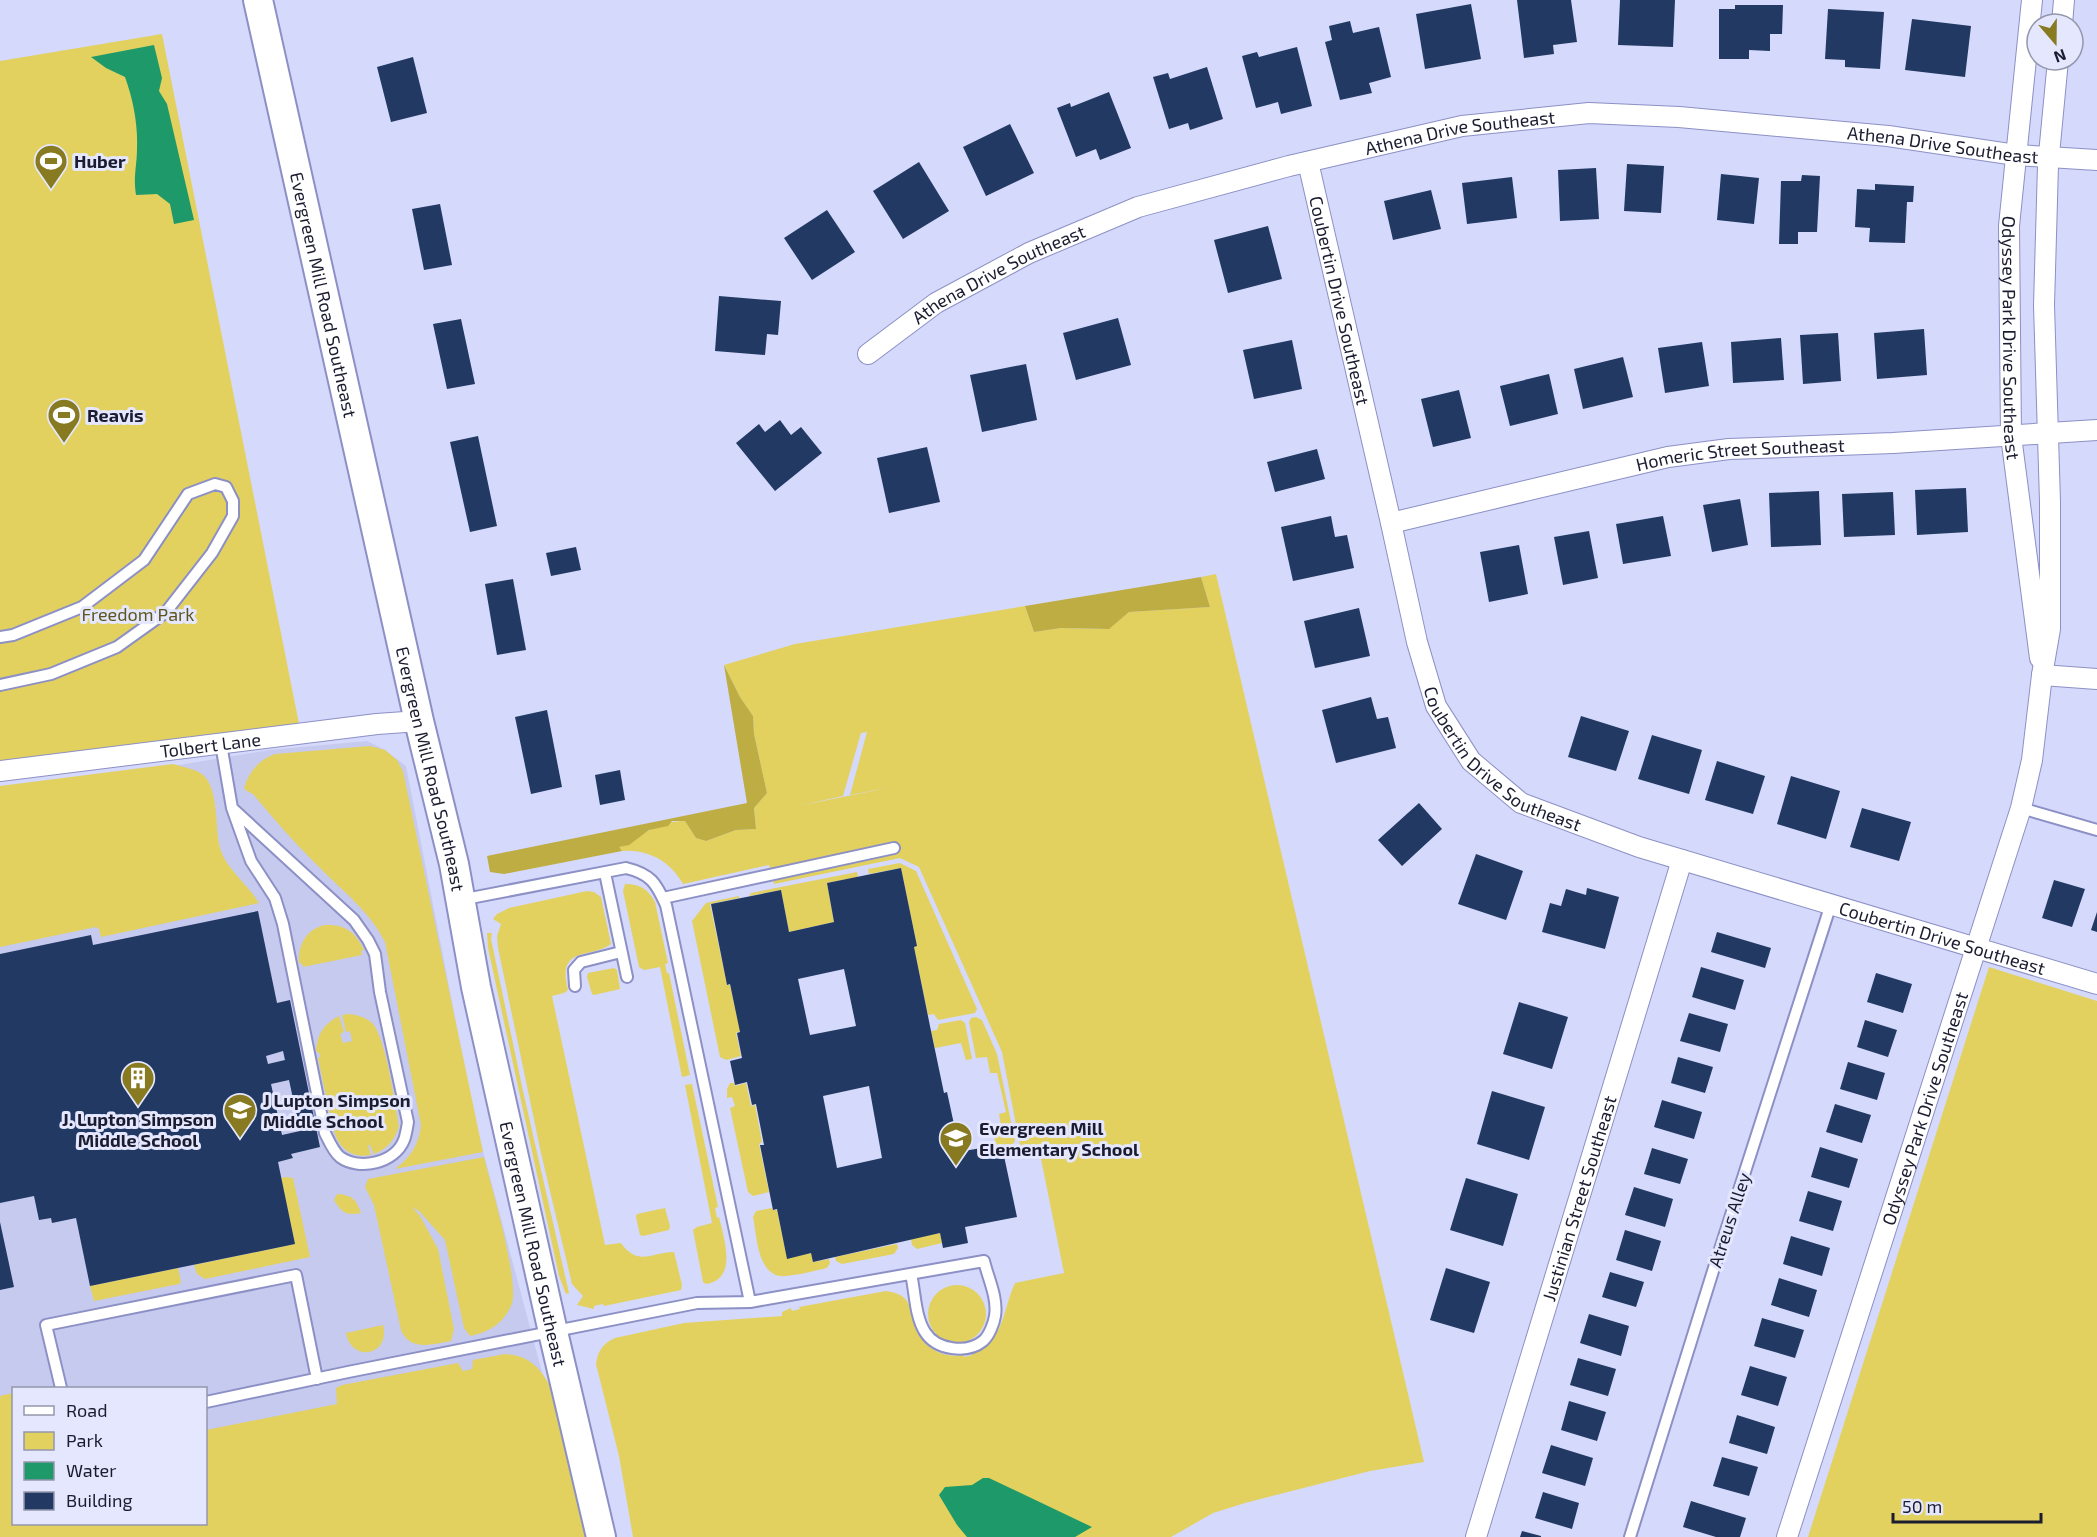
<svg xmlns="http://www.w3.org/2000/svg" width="2097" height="1537" viewBox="0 0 2097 1537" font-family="'Exo 2',sans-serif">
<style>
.built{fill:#c6caef;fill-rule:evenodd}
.green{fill:#e2d15f;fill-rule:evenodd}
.forest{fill:#bdad42}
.water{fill:#1e9969}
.building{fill:#213963;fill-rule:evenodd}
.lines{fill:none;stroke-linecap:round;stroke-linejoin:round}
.service-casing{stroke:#8c90c5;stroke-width:14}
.minor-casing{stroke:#8c90c5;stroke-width:22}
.secondary-casing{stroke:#8c90c5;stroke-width:32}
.service{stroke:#fff;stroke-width:10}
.minor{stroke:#fff;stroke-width:20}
.secondary{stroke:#fff;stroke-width:28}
.labels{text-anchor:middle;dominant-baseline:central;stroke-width:6;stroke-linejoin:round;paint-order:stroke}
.street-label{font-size:18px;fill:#1b1c30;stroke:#e4e7fe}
.poi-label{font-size:18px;font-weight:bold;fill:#1b1c30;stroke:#e4e7fe;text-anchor:start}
.park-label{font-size:18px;fill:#5d551d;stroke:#e4e7fe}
</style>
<rect width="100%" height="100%" fill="#d5d9fb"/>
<path class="built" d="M367,741L385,750L406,766L476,1125L586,1537H0V795L269,750ZM14,1388H206V1524H14Z"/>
<path class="green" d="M162,34L301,734L0,771V61Z
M1216,574L1424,1462L1370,1471L1245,1503L1213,1513L1171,1537H633L619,1456L596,1364C598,1351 602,1344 615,1338L684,1323L782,1316V1312L791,1308L792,1311L800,1309L799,1307L886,1291C893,1292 902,1294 907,1301C910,1306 911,1313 912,1318C918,1344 938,1359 964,1355V1357L972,1355V1353C1005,1341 1002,1311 1015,1283L1064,1273L1041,1159L1031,1154L1012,1157V1151L1002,1153L1001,1151L1018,1149L1020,1145L1002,1052L919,867L900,858L774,884L769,865L683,884C670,861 648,849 622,851L618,847C631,845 637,837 648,831C659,824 673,821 685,821L696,838L706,841L736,830L756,829L754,808L767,793L754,734L753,716L740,697L724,665L795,644L1025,606L1034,632L1061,628L1108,629L1129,612L1210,607L1201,577ZM867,732L850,795L892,787L798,806L843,796L861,733Z
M370,746L385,750L397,760L403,771L483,1152L395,1169C411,1157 419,1144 421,1125L385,942C369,910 340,889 315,863C293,841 273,818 253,794L247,791L244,788C249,771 259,760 275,754Z
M173,764C182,767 197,769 203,775C220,790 214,831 221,851C227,869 249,886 259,903L101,937L99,929L96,927L0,947V786Z
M900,863L916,871L977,1009L975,1013L938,1020L934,1014L928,1015L914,947L917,946L901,868L869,874L868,869Z
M857,872L858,877L827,883L834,922L789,932L781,890L749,896L751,893Z
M625,884C640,884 648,889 655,902L668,963L665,964L667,973H669L690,1075L682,1077L660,967L644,970L639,967L623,891Z
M587,891L594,892L601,897L611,944C591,959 556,945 568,990L564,993L552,996L605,1245L621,1243C638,1267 652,1252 674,1252L682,1285L681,1290L604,1306L603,1304L594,1306V1309L577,1305L583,1296L572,1284L541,1153L498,948L497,936L501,924L493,919L497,914L509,908Z
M739,896V898L710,904L727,985H730L740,1031L736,1033L741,1056L726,1060L720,1057L692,921L706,903Z
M325,925C345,924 356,932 364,950L361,951L362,955L303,967L302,963L299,964C298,945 306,929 325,925Z
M487,933H492L491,939L523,1091L569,1293L566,1294L559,1276L488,948Z
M1989,967L2097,1001V1537H1808Z
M614,968L617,970L620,989L594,995L592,994L587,977L588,973Z
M349,1014C357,1015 365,1017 371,1022C386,1035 395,1105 399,1126C395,1140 387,1149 374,1154L370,1145H368L371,1155C352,1159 338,1148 334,1130L336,1129L335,1125H332L318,1058L320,1057V1054L316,1051C317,1034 324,1024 339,1016L344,1032L340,1034L343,1043L352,1041L350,1031L346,1032L342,1015Z
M976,1017L982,1020L997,1054L1015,1141L1012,1145L1000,1147L996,1144L993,1132L1002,1131L999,1114L1006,1112L997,1073H990L987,1057L976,1058L969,1022L971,1018Z
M961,1020L965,1023L972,1059L966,1060L961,1043L935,1048L931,1031L937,1030L939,1024Z
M730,1083H734L735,1086L746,1083L751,1106L755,1105L762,1142L759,1144L769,1192L753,1196L748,1192L730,1108L735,1106L732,1097L727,1098V1089Z
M692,1084L718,1207L715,1208L717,1218L719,1217C724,1239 738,1279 706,1284L703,1282L693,1230L697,1227L712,1223L685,1085Z
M484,1157C491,1185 519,1280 512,1303C505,1323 489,1332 470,1336L464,1328L445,1240L419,1211L412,1207L420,1216L438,1249L454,1329L451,1341C433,1344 410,1352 401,1330L374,1205L365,1187L368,1179Z
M286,1177L293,1178L310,1257L205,1279L197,1274L194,1265L295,1244L281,1178Z
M337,1194C352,1195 356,1199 361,1213C346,1216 342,1213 334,1200Z
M665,1208L670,1226L669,1230L643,1236L640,1235L636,1217L637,1214Z
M772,1208L773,1210H777L787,1258L811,1253L814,1262L829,1259L830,1263L827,1268C813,1271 799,1275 786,1276C757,1279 757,1236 753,1217L756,1211Z
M940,1233L942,1243L917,1249L912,1245L911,1239Z
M897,1244L898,1248L894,1254L842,1264L836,1261L835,1257Z
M178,1268L181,1282L179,1284L94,1301L90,1286Z
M928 1314a29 29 0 1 1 58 0a29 29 0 1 1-58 0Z
M383,1325C391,1356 351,1363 346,1333Z
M505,1354C527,1355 539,1366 549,1384L587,1537H0V1396L13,1393L14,1524H206V1430L337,1404L336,1388L342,1385L458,1363L463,1371L472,1369L473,1360Z"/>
<path class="forest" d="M1201,577L1210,607L1129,612L1109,629L1061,628L1034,632L1025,606Z
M724,665L740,697L753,716L754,734L767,793L754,808L756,829L736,830L706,841L696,838L685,821H672L668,826L649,830L629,845L619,847L622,851L504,874L490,872L487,856L747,803Z"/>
<path class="water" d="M154,45L162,78L159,91L167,104L194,220L174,224L170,204L157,194L136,195C133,176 137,166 137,148C138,124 133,99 125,77L106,68L91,57Z
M983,1478H989L1092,1527L1075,1537H967L957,1525L939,1495L945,1487L972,1485Z"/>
<path class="building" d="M1517,0H1571L1577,42L1553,45L1554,54L1524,58Z
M1620,0H1675L1673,47L1618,45Z
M1471,4L1481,59L1425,69L1416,14Z
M1735,5H1783L1782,34H1770V51L1749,50V59H1719V9H1735Z
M1828,9L1884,12L1880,69L1845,67V60L1825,59Z
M1912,19L1971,26L1965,77L1905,70Z
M1350,21L1353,33L1379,27L1391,77L1369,83L1372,93L1340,100L1325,42L1332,40L1329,26Z
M1297,47L1312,106L1281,114L1278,102L1256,108L1242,56L1257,52L1259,57Z
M413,57L427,113L391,122L377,67Z
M1207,67L1223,119L1190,130L1188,123L1169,129L1153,77L1168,73L1170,79Z
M1109,92L1131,148L1100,160L1096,149L1076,157L1057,108L1070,103L1071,107Z
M1010,124L1034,173L986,196L963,147Z
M919,162L949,211L903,239L873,191Z
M1627,164L1664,166L1661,213L1624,211Z
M1596,168L1599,219L1560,221L1558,170Z
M1721,174L1759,178L1754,224L1717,220Z
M1802,175L1820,176L1817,232H1798V244H1779L1781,181H1801Z
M1512,177L1517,218L1467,224L1462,183Z
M1875,184L1914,186L1913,202H1907L1905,243L1869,242L1870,228L1855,227L1857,189L1875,190Z
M1431,190L1441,229L1393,240L1384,201Z
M440,204L452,265L424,270L412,209Z
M827,210L855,252L812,280L784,238Z
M1268,226L1282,279L1228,293L1214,240Z
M719,296L781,301L778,335L767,334L765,355L715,351Z
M1118,318L1131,365L1076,380L1063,333Z
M461,319L475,384L447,389L433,324Z
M1924,329L1927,375L1877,379L1874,333Z
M1838,333L1841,381L1803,384L1800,335Z
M1781,338L1784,380L1733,383L1731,342Z
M1292,340L1302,389L1254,399L1243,350Z
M1702,342L1709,386L1665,393L1658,348Z
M1623,357L1633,397L1583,409L1574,369Z
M1026,364L1037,420L982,432L970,375Z
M1549,374L1558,414L1510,426L1500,386Z
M1459,390L1471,438L1433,447L1421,399Z
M780,420L791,435L801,427L822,453L775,491L736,443L759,424L765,432Z
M478,436L497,526L470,532L450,442Z
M927,447L940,502L889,513L877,458Z
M1317,449L1325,479L1275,492L1267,462Z
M1966,488L1968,532L1917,535L1915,490Z
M1819,491L1821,545L1771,547L1769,493Z
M1893,492L1895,535L1844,537L1842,494Z
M1740,499L1748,545L1712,552L1703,505Z
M1331,516L1335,537L1347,535L1354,568L1293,581L1281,527Z
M1663,516L1671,556L1623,564L1616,524Z
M1589,531L1598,578L1563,585L1554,537Z
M1519,545L1528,594L1489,602L1480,552Z
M576,547L581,570L551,576L546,553Z
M513,579L526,650L497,655L485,584Z
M1359,608L1370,656L1315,668L1304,621Z
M1371,697L1377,719L1388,717L1396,748L1336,763L1322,710Z
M547,710L562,787L531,794L515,717Z
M1581,716L1629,731L1616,771L1568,757Z
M1652,735L1702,750L1689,794L1638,779Z
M1717,761L1765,776L1753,814L1705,800Z
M620,770L625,800L600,805L595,775Z
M1791,776L1840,791L1826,839L1777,824Z
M1419,803L1442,829L1402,866L1378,840Z
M1862,808L1911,822L1899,861L1850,847Z
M1476,854L1523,871L1506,920L1458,904Z
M901,868L917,946L914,947L931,1031L944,1093L947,1092L957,1138H961L964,1151L993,1146L996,1158L1004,1156L1017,1217L965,1227L968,1243L943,1248L940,1233L813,1262L811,1253L787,1259L777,1209L773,1210L760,1145H764L756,1104L752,1105L747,1082L735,1085L730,1061L742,1058L737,1033L740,1032L730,984L727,985L711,904L781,890L789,932L834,922L827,883ZM844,969L856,1026L810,1035L798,979ZM869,1086L882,1158L837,1168L823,1096Z
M2054,880L2085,889L2072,927L2042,918Z
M1587,888L1619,897L1605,949L1542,932L1550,903L1561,906L1566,889L1586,895Z
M258,911L277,1003L290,1000L320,1147L291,1154L293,1158L278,1162L295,1244L90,1286L76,1218L52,1223L51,1218L39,1220L34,1196L0,1203V954L91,935L93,945ZM283,1051L285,1060L268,1064L266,1056ZM289,1080L300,1131L282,1135L271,1084Z
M2097,912V932L2091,930Z
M1717,932L1771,948L1765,968L1711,952Z
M1701,967L1744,980L1735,1010L1692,997Z
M1876,973L1912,984L1903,1013L1867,1002Z
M1519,1002L1568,1017L1552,1069L1503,1054Z
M1689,1013L1728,1024L1720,1052L1680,1041Z
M1865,1020L1897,1030L1888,1057L1857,1047Z
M1678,1057L1713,1067L1705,1093L1671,1083Z
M1848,1062L1885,1073L1877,1100L1840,1089Z
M1492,1091L1545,1107L1529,1160L1477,1144Z
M1662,1100L1702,1112L1694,1139L1654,1127Z
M1835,1104L1871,1115L1862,1143L1826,1132Z
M1820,1147L1858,1159L1849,1188L1811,1177Z
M1652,1148L1688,1159L1680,1184L1644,1174Z
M1466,1178L1518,1194L1503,1246L1450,1230Z
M1634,1187L1673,1199L1665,1227L1625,1215Z
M1808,1191L1842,1201L1833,1231L1799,1221Z
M0,1222L14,1287L0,1290Z
M1625,1230L1661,1241L1652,1271L1616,1260Z
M1791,1236L1830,1248L1822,1276L1783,1264Z
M1446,1268L1490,1282L1474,1333L1430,1320Z
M1610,1272L1644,1282L1636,1307L1602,1297Z
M1779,1278L1817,1290L1809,1317L1771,1305Z
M1589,1314L1629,1326L1621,1356L1580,1343Z
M1762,1318L1804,1330L1795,1358L1754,1346Z
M1578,1358L1616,1369L1608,1396L1570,1385Z
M1750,1366L1787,1377L1778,1406L1741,1395Z
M1569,1401L1606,1412L1597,1441L1561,1430Z
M1737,1415L1775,1427L1767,1454L1729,1443Z
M1551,1445L1593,1458L1585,1486L1542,1473Z
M1722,1457L1758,1467L1749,1496L1713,1486Z
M1543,1492L1579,1503L1572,1529L1535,1518Z
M1691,1501L1746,1518L1740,1537H1716L1683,1527Z
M1522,1531L1541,1536V1537H1520Z"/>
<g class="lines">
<g class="service-casing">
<path id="service" d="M0,637L13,635L82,607L144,560L188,494L215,484L226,487L233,501V516L212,553L166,612L117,647L51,674L0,685
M221,744L232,808L251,861L275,898L283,924L325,1133C329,1141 333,1151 340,1157C359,1171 395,1163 404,1140C406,1135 407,1128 408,1122L380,992L375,954L368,940L354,920L232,808
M2021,808L2097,830
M605,873L627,977
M663,898L894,848
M460,900L626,868C651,874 656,883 666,905L750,1302
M575,986L574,970L581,962L621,952
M61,1388L46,1325L296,1275L317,1379
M206,1402L348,1372L697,1303L750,1302L984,1261C988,1278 998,1298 995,1316C994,1323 989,1336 983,1341C967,1354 936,1350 925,1332C915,1317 915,1291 911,1274
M1630,1537L1713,1271L1831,904"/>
</g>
<g class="minor-casing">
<g id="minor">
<path id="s1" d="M2032,0L2009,226L2011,436L2040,658"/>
<path d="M2062,24L2064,0"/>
<path id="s2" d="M1308,162L1391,523L1417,642L1436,706L1471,761L1521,803L1639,847L2097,984"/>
<path id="s3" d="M868,354L936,303L1029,253L1138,207L1289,166L1462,126L1589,113L1679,117L1888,136L2016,155L2097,160"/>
<path id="s4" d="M1391,523L1668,457L1729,449L1893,443L2097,430"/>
<path d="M2042,675L2097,679"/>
<path id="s5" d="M0,771L377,724L419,721"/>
<path id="s6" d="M1476,1537L1682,860"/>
<path id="s7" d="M1787,1537L2021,808L2032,760L2042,675L2050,629V502L2044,305L2048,165L2058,60"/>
</g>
</g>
<g class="secondary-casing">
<g id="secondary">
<path id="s8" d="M258,0L419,721L454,864L476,987L553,1332L601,1537"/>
</g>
</g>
<use href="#service" class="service"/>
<use href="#minor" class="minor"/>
<use href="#secondary" class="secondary"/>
</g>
<defs>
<g id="stadium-pin" transform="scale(1.725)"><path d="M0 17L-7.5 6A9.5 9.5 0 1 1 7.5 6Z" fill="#877a20" stroke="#e4e7fe"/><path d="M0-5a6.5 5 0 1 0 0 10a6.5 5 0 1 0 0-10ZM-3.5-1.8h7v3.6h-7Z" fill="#fff"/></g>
<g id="building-pin" transform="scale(1.725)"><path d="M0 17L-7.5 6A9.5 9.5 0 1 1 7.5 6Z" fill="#877a20" stroke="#e4e7fe"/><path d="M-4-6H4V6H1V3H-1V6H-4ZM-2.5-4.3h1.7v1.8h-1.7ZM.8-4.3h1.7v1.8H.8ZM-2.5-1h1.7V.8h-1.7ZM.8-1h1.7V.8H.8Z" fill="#fff"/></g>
<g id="school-pin" transform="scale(1.725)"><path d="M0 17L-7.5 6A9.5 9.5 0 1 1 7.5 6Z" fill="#877a20" stroke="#e4e7fe"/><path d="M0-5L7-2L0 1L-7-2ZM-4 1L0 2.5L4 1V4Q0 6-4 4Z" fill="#fff"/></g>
</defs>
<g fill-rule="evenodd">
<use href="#stadium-pin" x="51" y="161"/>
<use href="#stadium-pin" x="64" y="415"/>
<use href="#building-pin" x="138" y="1078"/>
<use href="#school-pin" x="240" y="1110"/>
<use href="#school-pin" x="956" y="1138"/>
</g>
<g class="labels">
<g class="street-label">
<text stroke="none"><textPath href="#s3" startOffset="640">Athena Drive Southeast</textPath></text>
<text stroke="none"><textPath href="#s3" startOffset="1126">Athena Drive Southeast</textPath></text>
<text stroke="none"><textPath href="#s3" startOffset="154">Athena Drive Southeast</textPath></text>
<text stroke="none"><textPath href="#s8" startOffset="302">Evergreen Mill Road Southeast</textPath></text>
<text stroke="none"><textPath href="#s2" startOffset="142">Coubertin Drive Southeast</textPath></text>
<text stroke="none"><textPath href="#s1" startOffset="339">Odyssey Park Drive Southeast</textPath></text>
<text stroke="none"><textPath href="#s4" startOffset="357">Homeric Street Southeast</textPath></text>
<text stroke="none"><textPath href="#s5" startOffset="212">Tolbert Lane</textPath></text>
<text stroke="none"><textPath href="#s2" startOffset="646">Coubertin Drive Southeast</textPath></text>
<text stroke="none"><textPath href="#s8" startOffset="788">Evergreen Mill Road Southeast</textPath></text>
<text stroke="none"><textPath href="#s2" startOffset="1132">Coubertin Drive Southeast</textPath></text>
<text stroke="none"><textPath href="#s7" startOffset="450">Odyssey Park Drive Southeast</textPath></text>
<text stroke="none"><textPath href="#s6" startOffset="354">Justinian Street Southeast</textPath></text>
<text transform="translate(1729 1220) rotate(-72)">Atreus Alley</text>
<text stroke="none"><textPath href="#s8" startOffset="1274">Evergreen Mill Road Southeast</textPath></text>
</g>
<g class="poi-label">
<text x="74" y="161">Huber</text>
<text x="87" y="415">Reavis</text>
<text x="263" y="1100">J Lupton Simpson<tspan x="263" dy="21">Middle School</tspan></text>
<text x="138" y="1119" text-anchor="middle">J. Lupton Simpson<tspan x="138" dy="21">Middle School</tspan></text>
<text x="979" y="1128">Evergreen Mill<tspan x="979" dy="21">Elementary School</tspan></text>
</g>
<g class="park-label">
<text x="138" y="614">Freedom Park</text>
</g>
</g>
<rect x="12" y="1387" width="195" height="138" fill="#e4e7fe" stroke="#9496ac" stroke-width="1.5"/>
<rect x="24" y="1406" width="30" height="9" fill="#ffffff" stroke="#9496ac" stroke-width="1.5"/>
<text x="66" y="1417" font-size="18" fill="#1b1c30">Road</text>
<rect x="24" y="1432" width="30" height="18" fill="#e2d15f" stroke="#9496ac" stroke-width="1.5"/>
<text x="66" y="1447" font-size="18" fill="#1b1c30">Park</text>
<rect x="24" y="1462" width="30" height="18" fill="#1e9969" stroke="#9496ac" stroke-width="1.5"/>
<text x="66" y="1477" font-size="18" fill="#1b1c30">Water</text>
<rect x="24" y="1492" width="30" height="18" fill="#213963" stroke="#9496ac" stroke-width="1.5"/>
<text x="66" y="1507" font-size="18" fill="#1b1c30">Building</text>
<g transform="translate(2055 42) rotate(160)"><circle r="28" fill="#e4e7fe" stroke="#9496ac" stroke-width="1.5"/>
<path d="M0-4.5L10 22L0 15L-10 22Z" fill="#877a20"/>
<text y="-9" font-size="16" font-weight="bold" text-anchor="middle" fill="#1b1c30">N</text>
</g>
<path d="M1893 1513v9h148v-9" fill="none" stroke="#1b1c30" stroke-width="3"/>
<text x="1902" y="1513" font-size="18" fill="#1b1c30" stroke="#e4e7fe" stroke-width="4.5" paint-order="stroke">50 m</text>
</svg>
